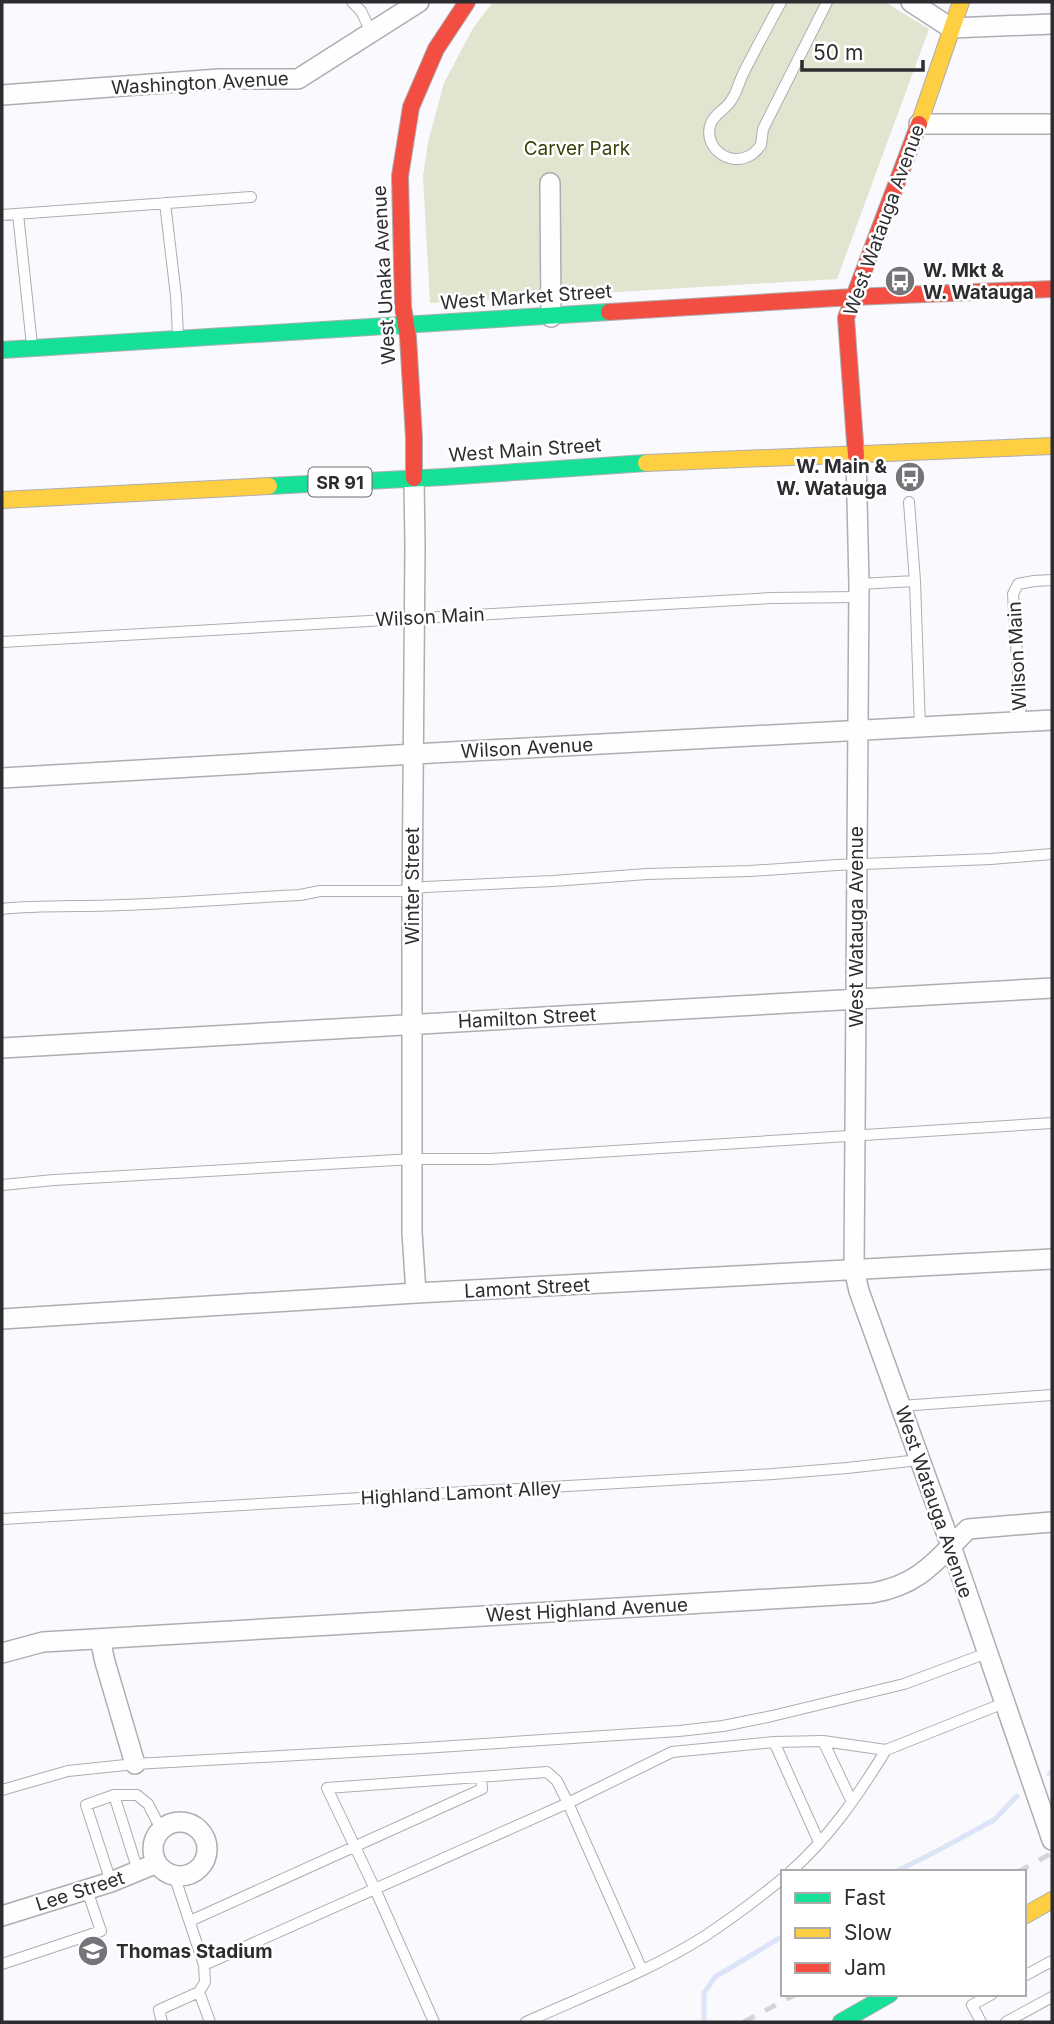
<svg xmlns="http://www.w3.org/2000/svg" width="1054" height="2024" viewBox="0 0 1054 2024" font-family="Inter,sans-serif">
<style>
.green{fill:#e1e4cf}
.lines{fill:none;stroke-linecap:round;stroke-linejoin:round}
.stream{stroke:#dbe5f7;stroke-width:5}
.lane-casing{stroke:#aeadb1;stroke-width:12}
.street-casing{stroke:#aeadb1;stroke-width:22}
.fast-casing{stroke:#aeadb1;stroke-width:18}
.slow-casing{stroke:#aeadb1;stroke-width:18}
.jam-casing{stroke:#aeadb1;stroke-width:18}
.lane{stroke:#fefeff;stroke-width:10}
.street{stroke:#fefeff;stroke-width:19}
.fast{stroke:#16e098;stroke-width:16}
.slow{stroke:#ffcf43;stroke-width:16}
.jam{stroke:#f24e42;stroke-width:16}
.rail{stroke:#d5d5d7;stroke-width:5;stroke-dasharray:12 12;stroke-linecap:butt}
.labels{text-anchor:middle;dominant-baseline:central;stroke-width:5;stroke-linejoin:round;paint-order:stroke}
.shield{fill:#fff;stroke:#6c6b6e;stroke-width:2}
.shield-label{font-size:18px;font-weight:bold;fill:#2d2c30}
.street-label{font-size:19px;fill:#2d2c30;stroke:#fff}
.park-label{font-size:19px;fill:#3b400a;stroke:#fff}
.poi-label{font-size:19px;font-weight:bold;fill:#2d2c30;stroke:#fff;text-anchor:start}
</style>
<rect width="100%" height="100%" fill="#faf9fd"/>
<path class="green" d="M493,2H885L929,29L837,279L430,303L423,176L428,142L444,83L473,28Z"/>
<g class="lines">
<path class="stream" d="M1049,1774L1052,1771
M895,1872L937,1851L994,1820L1017,1796
M704,2022V1993L715,1977L783,1936"/>
<g class="lane-casing">
<path id="lane" d="M352,2L361,11L371,32
M781,2C768,26 755,50 743,74C739,82 737,92 732,99C727,109 715,113 711,123C702,146 728,167 749,156C754,154 758,149 761,145L763,129L827,2
M165,203L176,296L178,335
M18,214L32,345
M2,215L251,197
M909,502L915,581L920,727
M859,584L915,581
M2,642L771,598L858,597
M1021,721L1013,594L1018,584L1034,581L1052,580
M2,909C41,905 81,907 121,905C181,903 241,898 300,895L320,891H401L425,887L553,881L647,874L750,871L837,865L991,859L1052,854
M2,1185L54,1180L413,1159H490L1052,1123
M901,1406L1052,1395
M2,1519L773,1474L847,1468L919,1460
M823,1741L852,1802
M774,1742L819,1842
M2,1790L68,1771L135,1764L423,1748L679,1731L723,1726L772,1716L904,1684L987,1653
M114,1795L138,1871
M790,1872C829,1838 859,1794 886,1750
M174,1875L204,1965L205,1982L199,1992L210,2022
M111,1882L86,1805L114,1795H137L148,1804L161,1829
M190,1921L482,1789L481,1777
M2,1964L101,1931L87,1890
M204,1965L568,1803L672,1752L774,1742L823,1741L886,1750L1004,1703
M1024,1976L1052,1961
M162,2022L159,2010L199,1992
M434,2022L375,1889L327,1788L547,1772L557,1781L568,1803L642,1970
M526,2022C586,1995 650,1971 705,1936C732,1918 758,1899 783,1878
M981,2022L972,2005L992,1994
M1006,2022L1052,1997"/>
</g>
<g class="street-casing">
<path id="street" d="M911,2L951,28L1052,24
M2,95L219,79H298L419,2
M919,124H1052
M550,183L551,317
M856,456L859,584L854,1269L859,1291L951,1546L1052,1840
M414,478L415,546L412,911V1232L416,1293
M2,778L414,754L1052,720
M2,1048L1052,988
M2,1319L416,1293L1052,1259
M100,1639L105,1662L135,1764
M2,1653L43,1642L872,1593C919,1585 936,1561 968,1529L1052,1522
M153 1849a27 27 0 1 1 54 0a27 27 0 1 1-54 0Z
M2,1916L111,1882L157,1863"/>
</g>
<g class="fast-casing">
<path id="fast" d="M2,350L609,312
M269,486L444,477L646,463
M841,2022L890,1994"/>
</g>
<g class="slow-casing">
<path id="slow" d="M919,124L961,2
M646,463L1052,446
M2,500L269,486
M1024,1916L1052,1900"/>
</g>
<g class="jam-casing">
<path id="jam" d="M609,312L853,297L1052,289
M856,456L846,318L919,124
M414,478V438L408,337L403,307L400,176L411,107L436,49L467,2"/>
</g>
<use href="#lane" class="lane"/>
<use href="#street" class="street"/>
<use href="#fast" class="fast"/>
<use href="#slow" class="slow"/>
<use href="#jam" class="jam"/>
<path class="rail" d="M1018,1872L1052,1853
M744,2022L796,1994"/>
</g>
<defs>
<g id="bus-disc" transform="scale(1.575)"><circle r="9.5" fill="#757478" stroke="#fff"/><path d="M-5-6H5V4H4V6H2V4H-2V6H-4V4H-5ZM-3.5-4V0h7V-4ZM-3.5 1.2v1.5H-2V1.2ZM2 1.2v1.5H3.5V1.2Z" fill="#fff"/></g>
<g id="university-disc" transform="scale(1.575)"><circle r="9.5" fill="#757478" stroke="#fff"/><path d="M0-5L7-2L0 1L-7-2ZM-4 1L0 2.5L4 1V4Q0 6-4 4Z" fill="#fff"/></g>
</defs>
<g fill-rule="evenodd">
<use href="#bus-disc" x="900" y="281"/>
<use href="#bus-disc" x="910" y="477"/>
<use href="#university-disc" x="93" y="1951"/>
</g>
<g class="labels">
<rect class="shield" x="308.5" y="467.5" width="63" height="29" rx="5"/>
<g class="shield-label">
<text x="340" y="482">SR 91</text>
</g>
<g class="street-label">
<text transform="translate(200 83) rotate(-3)">Washington Avenue</text>
<text transform="translate(884 220) rotate(-70)">West Watauga Avenue</text>
<text transform="translate(384 275) rotate(-93)">West Unaka Avenue</text>
<text transform="translate(526 297) rotate(-4)">West Market Street</text>
<text transform="translate(525 450) rotate(-4)">West Main Street</text>
<text transform="translate(430 617) rotate(-3)">Wilson Main</text>
<text transform="translate(1017 656) rotate(-93)">Wilson Main</text>
<text transform="translate(527 748) rotate(-3)">Wilson Avenue</text>
<text transform="translate(412 886) rotate(-90)">Winter Street</text>
<text transform="translate(856 927) rotate(-90)">West Watauga Avenue</text>
<text transform="translate(527 1018) rotate(-3)">Hamilton Street</text>
<text transform="translate(527 1288) rotate(-3)">Lamont Street</text>
<text transform="translate(461 1493) rotate(-3)">Highland Lamont Alley</text>
<text transform="translate(934 1502) rotate(71)">West Watauga Avenue</text>
<text transform="translate(587 1610) rotate(-3)">West Highland Avenue</text>
<text transform="translate(80 1891) rotate(-18)">Lee Street</text>
</g>
<g class="park-label">
<text x="577" y="148">Carver Park</text>
</g>
<g class="poi-label">
<text x="923" y="270">W. Mkt &amp;<tspan x="923" dy="22">W. Watauga</tspan></text>
<text x="887" y="466" text-anchor="end">W. Main &amp;<tspan x="887" dy="22">W. Watauga</tspan></text>
<text x="116" y="1951">Thomas Stadium</text>
</g>
</g>
<rect width="1054" height="2024" fill="none" stroke="#2d2c30" stroke-width="7"/>
<rect x="781" y="1870" width="245" height="126" fill="#ffffff" stroke="#ababac" stroke-width="2"/>
<rect x="795" y="1893" width="35" height="10" fill="#16e098" stroke="#ababac" stroke-width="2"/>
<text x="844" y="1905" font-size="21" fill="#2d2c30">Fast</text>
<rect x="795" y="1928" width="35" height="10" fill="#ffcf43" stroke="#ababac" stroke-width="2"/>
<text x="844" y="1940" font-size="21" fill="#2d2c30">Slow</text>
<rect x="795" y="1963" width="35" height="10" fill="#f24e42" stroke="#ababac" stroke-width="2"/>
<text x="844" y="1975" font-size="21" fill="#2d2c30">Jam</text>
<path d="M802 60v10h121v-10" fill="none" stroke="#2d2c30" stroke-width="3.5"/>
<text x="813" y="60" font-size="21" fill="#2d2c30" stroke="#ffffff" stroke-width="5" paint-order="stroke">50 m</text>
</svg>
